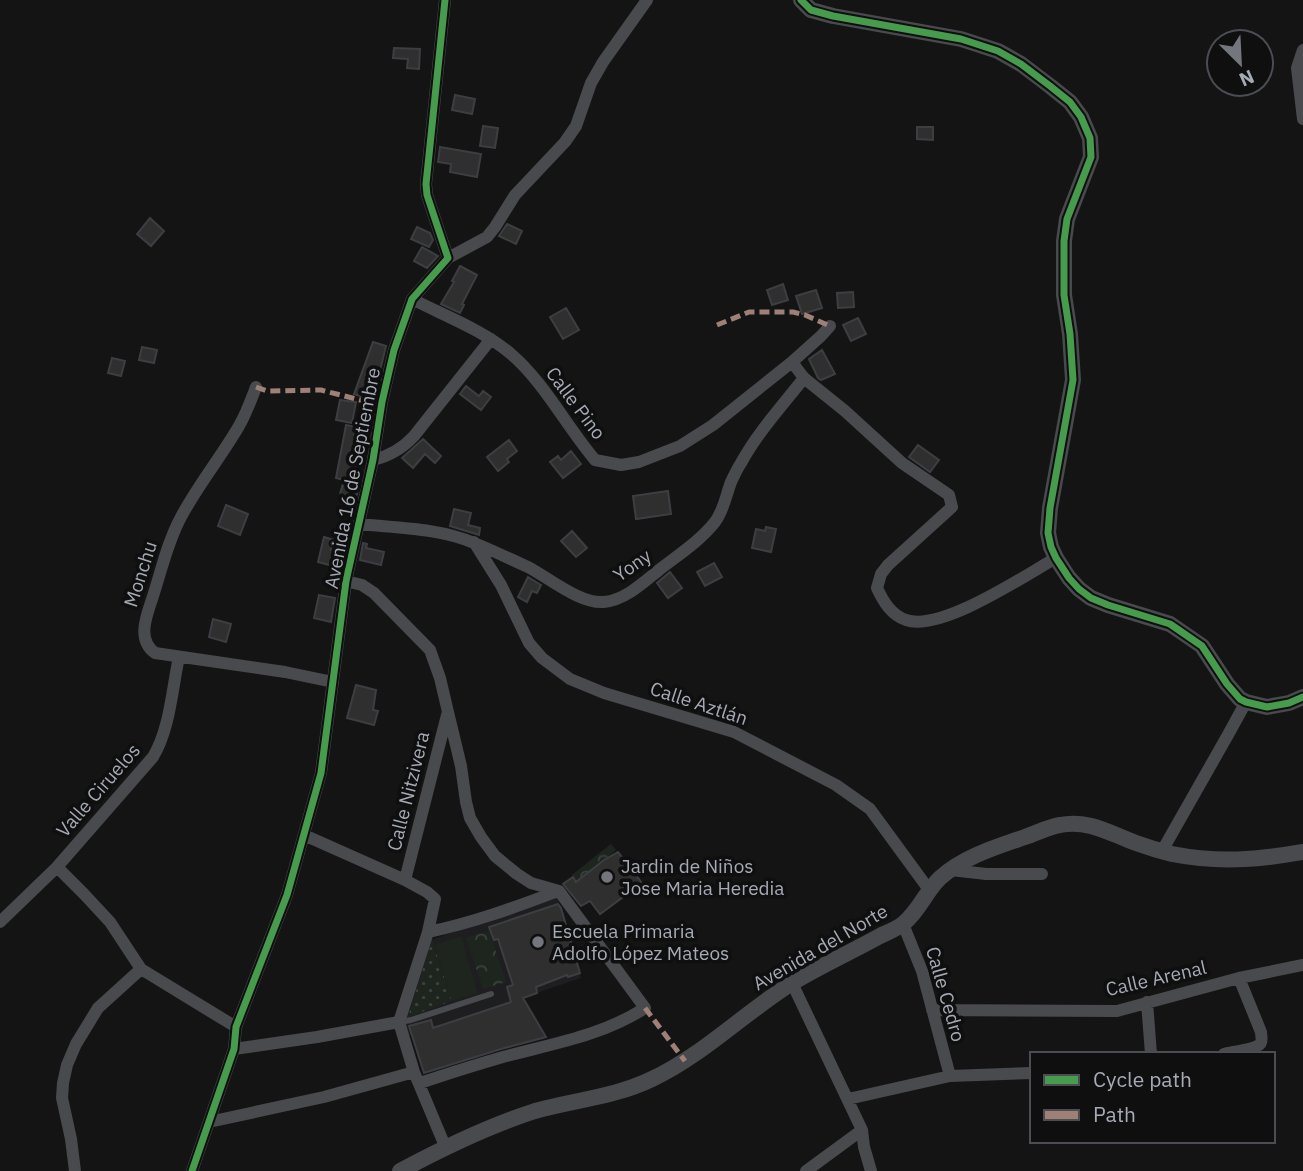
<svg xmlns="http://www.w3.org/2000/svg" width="1303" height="1171" viewBox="0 0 1303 1171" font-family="'IBM Plex Sans',sans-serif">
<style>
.built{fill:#1e1e20}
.grass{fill:url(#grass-dots)}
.forest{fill:url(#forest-crowns)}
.pitch{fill:#1e251f}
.building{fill:#2f2f30;stroke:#3d3e41;stroke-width:2}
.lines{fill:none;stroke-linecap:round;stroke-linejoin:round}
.service{stroke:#494a4d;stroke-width:6}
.minor{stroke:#494a4d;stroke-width:12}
.tertiary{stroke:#494a4d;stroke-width:16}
.quiet{stroke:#9e8076;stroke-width:5;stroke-dasharray:10 5;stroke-linecap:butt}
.cycleway-casing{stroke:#0f0f10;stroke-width:11}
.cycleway{stroke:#469c4c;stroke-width:7}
.poi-dot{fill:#73767d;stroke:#0f0f10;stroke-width:2.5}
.labels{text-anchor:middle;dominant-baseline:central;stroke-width:7;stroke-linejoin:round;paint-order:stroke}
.street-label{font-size:19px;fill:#a6aab5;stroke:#0f0f10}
.poi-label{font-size:19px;fill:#a6aab5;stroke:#0f0f10;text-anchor:start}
</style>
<defs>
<pattern id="grass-dots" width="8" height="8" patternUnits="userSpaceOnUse" patternTransform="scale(1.75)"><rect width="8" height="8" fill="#1e251f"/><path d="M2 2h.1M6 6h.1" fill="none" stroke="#3c423d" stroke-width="1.8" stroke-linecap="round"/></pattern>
<pattern id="forest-crowns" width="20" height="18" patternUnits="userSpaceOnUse" patternTransform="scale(1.75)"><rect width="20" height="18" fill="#1e251f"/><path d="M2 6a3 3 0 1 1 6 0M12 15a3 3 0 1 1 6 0" fill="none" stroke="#3c423d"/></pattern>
</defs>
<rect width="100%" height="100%" fill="#141415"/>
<path class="built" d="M556,894L581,978L405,1037V1016L431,940Z"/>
<path class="grass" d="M432,940L452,1001L408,1017Z"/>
<path class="forest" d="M611,844L616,850L577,881L572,875Z
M489,931L506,982L483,989L466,938Z"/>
<path class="pitch" d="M461,936L477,993L452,1001L435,945Z"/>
<path class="building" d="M394,48L420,49L419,69L407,68L408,59L393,58Z
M455,95L475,99L472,114L452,110Z
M483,126L498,128L495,148L480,146Z
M917,127H933V140L917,139Z
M440,147L481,154L477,177L450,172L451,164L438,162Z
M150,218L164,231L151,246L137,234Z
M507,224L522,231L516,244L499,236Z
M417,227L430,233L433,240L429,247L411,239Z
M422,247L438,256L427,268L414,261Z
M460,266L477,275L462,304L464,305L460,313L441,304L454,282L452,281Z
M783,284L788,300L772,305L767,290Z
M816,290L822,308L802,314L796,296Z
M853,292L854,307L838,308L837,293Z
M566,308L579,330L563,339L550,317Z
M858,318L866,334L851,341L843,325Z
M373,342L386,346L373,400L354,394Z
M142,347L157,350L154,363L139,360Z
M822,350L835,374L821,380L818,378L809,359Z
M112,358L125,361L121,376L108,373Z
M466,386L479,396L483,391L491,397L481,410L460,394Z
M340,400L356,402L352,423L336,420Z
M346,425L356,427L354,435L366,437L362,457H360L354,484L359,485L356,498L340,494L344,480L336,478Z
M423,439L441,456L435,463L425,454L413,468L402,458Z
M509,440L517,451L507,459L509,462L498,471L487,457Z
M918,445L939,460L930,472L909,457Z
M571,451L581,464L563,478L550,462L558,456L561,460Z
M668,491L671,514L636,519L633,496Z
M226,505L248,514L240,535L218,526Z
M454,509L471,513L468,525L480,528L479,535L450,526Z
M766,527L776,529L771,552L752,548L756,529L765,531Z
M572,531L587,548L576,557L561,541Z
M324,537L334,540L331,550L341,553L337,567L318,562Z
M363,543L367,544L366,548L384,552L381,565L360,560Z
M714,563L722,577L705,586L697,572Z
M670,572L682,588L668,598L657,583Z
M528,577L541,585L537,593L532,591L527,602L518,597Z
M319,595L335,598L331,622L314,618Z
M213,619L231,624L226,642L209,637Z
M356,685L376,690L373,710L378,711L374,725L347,718Z
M618,852L642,883L600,914L590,901L581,906L563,884L573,877L576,882L604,860Z
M558,904L561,908L580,973L568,977L567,975L536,987L537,993L523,998L546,1037L501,1049L424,1073L409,1026L431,1020L433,1028L511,1002L507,987L513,985L498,939L494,940L489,927Z"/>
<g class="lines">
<path class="service" d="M399,1022L411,1020L491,994"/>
<path class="minor" d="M1303,50L1297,68L1303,119
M448,258L487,237L495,227L515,195L565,142L576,126L591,83L603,62L647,0
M412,299C445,316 483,330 511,354C543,381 567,427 595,460L621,465L639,462L680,446L713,425L792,362L821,336L830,326
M792,362L804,378L845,411L902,463L949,495L952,507L888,565L881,574L877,588C883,601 891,615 906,620C941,632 1024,576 1056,558
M256,387C251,400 246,414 239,426C221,457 198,485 181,517C168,541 162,568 154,593C148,613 135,638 155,653L285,672L333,682
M373,460C390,456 402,449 414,436L491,339
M359,524C397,528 439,528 474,543C492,550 510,559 528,567C549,578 580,604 604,602C625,600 643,583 659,570C678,555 700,541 715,522C724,510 726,495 731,482C734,476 737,469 741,463C758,432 782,406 804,378
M474,542L501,585L529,643L542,658L570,679L604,693L734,732L836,785L870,809L930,891
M346,581L362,585L374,593L430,650L440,678L448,712L461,766L466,802L470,818L481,837L495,856L517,874L531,883L559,891L645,1008C602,1036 551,1044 503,1057C475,1065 447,1074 420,1083
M304,835L405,880L427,892L435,899L428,932L399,1022
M1162,851L1229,733L1246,702
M57,867L84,894L110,922L141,969L236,1027
M951,870L986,874H1042
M405,880L447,715
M0,922L57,867L153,757C170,729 172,689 179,657
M903,924L922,971L950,1076
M428,932C472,923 516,907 558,891
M792,983L862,1130L864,1147L871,1171
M1147,1002L1151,1054
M932,1010L1117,1011L1239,978L1303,965
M399,1022L414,1072L445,1146
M234,1049L317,1037L399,1022
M1224,1054C1231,1052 1256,1049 1260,1044C1263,1041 1261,1036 1261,1032L1239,978
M848,1099L950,1076L1032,1073
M209,1122L324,1097L414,1072
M75,1171L71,1139L62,1098L63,1083L67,1065L76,1044L98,1008L141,969
M192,1171L234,1049L236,1027L287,895L321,773L346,581L373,460L382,402L394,350L412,299L448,258L427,195L426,184L445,0
M806,1171L862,1130"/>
<path class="tertiary" d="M801,0L811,10L833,16L961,39L998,51L1021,64L1050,86L1070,102L1081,117L1090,138L1091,157L1067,219L1064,241V295L1070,334L1073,380L1050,508L1048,533L1051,547L1056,558L1069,578L1079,589L1091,598L1108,605L1170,624L1202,646L1227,684L1240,699L1246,702L1267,707L1289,703L1303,697
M400,1171C443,1148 488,1126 535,1111C574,1100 615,1097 652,1079C703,1055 744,1013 792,983C820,966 851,952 880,936C888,932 897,929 904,923C919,911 926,891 940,878C963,857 996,847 1025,837C1037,833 1048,827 1060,825C1088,819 1111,834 1136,843C1147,847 1160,851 1172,854C1218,863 1257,860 1303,852"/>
<path class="quiet" d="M717,325L749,312H793L805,315L830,326
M256,387L267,391L321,390L360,400L382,402
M645,1008L685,1061"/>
<g class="cycleway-casing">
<path id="cycleway" d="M801,0L811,10L833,16L961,39L998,51L1021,64L1050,86L1070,102L1081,117L1090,138L1091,157L1067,219L1064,241V295L1070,334L1073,380L1050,508L1048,533L1051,547L1056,558L1069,578L1079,589L1091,598L1108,605L1170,624L1202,646L1227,684L1240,699L1246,702L1267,707L1289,703L1303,697
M192,1171L234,1049L236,1027L287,895L321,773L346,581L373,460L382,402L394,350L412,299L448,258L427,195L426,184L445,0"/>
</g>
<use href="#cycleway" class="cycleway"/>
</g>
<g class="poi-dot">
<circle cx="607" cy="877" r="7"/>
<circle cx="538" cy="942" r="7"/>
</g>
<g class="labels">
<g class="street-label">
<text transform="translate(576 403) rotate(53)">Calle Pino</text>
<text transform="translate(352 478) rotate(-79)">Avenida 16 de Septiembre</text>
<text transform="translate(632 565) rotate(-35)">Yony</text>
<text transform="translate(140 574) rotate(-72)">Monchu</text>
<text transform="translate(699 703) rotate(18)">Calle Aztlán</text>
<text transform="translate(98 790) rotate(-49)">Valle Ciruelos</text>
<text transform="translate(408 791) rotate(-76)">Calle Nitzivera</text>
<text transform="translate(820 947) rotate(-30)">Avenida del Norte</text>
<text transform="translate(1156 978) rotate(-13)">Calle Arenal</text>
<text transform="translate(946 994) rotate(74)">Calle Cedro</text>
</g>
<g class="poi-label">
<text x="621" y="866">Jardin de Niños<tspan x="621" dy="22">Jose Maria Heredia</tspan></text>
<text x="552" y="931">Escuela Primaria<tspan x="552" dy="22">Adolfo López Mateos</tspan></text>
</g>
</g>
<rect x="1030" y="1052" width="245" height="91" fill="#0f0f10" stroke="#4b4d52" stroke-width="2"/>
<rect x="1044" y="1075" width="35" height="10" fill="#469c4c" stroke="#4b4d52" stroke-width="2"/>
<text x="1093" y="1087" font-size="21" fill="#a6aab5">Cycle path</text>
<rect x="1044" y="1110" width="35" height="10" fill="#9e8076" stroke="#4b4d52" stroke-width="2"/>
<text x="1093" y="1122" font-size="21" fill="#a6aab5">Path</text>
<g transform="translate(1240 63) rotate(156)"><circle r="33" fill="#0f0f10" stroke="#4b4d52" stroke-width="2"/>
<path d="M0-5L12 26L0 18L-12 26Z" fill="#73767d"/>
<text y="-10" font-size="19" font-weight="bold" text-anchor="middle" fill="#a6aab5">N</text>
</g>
</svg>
